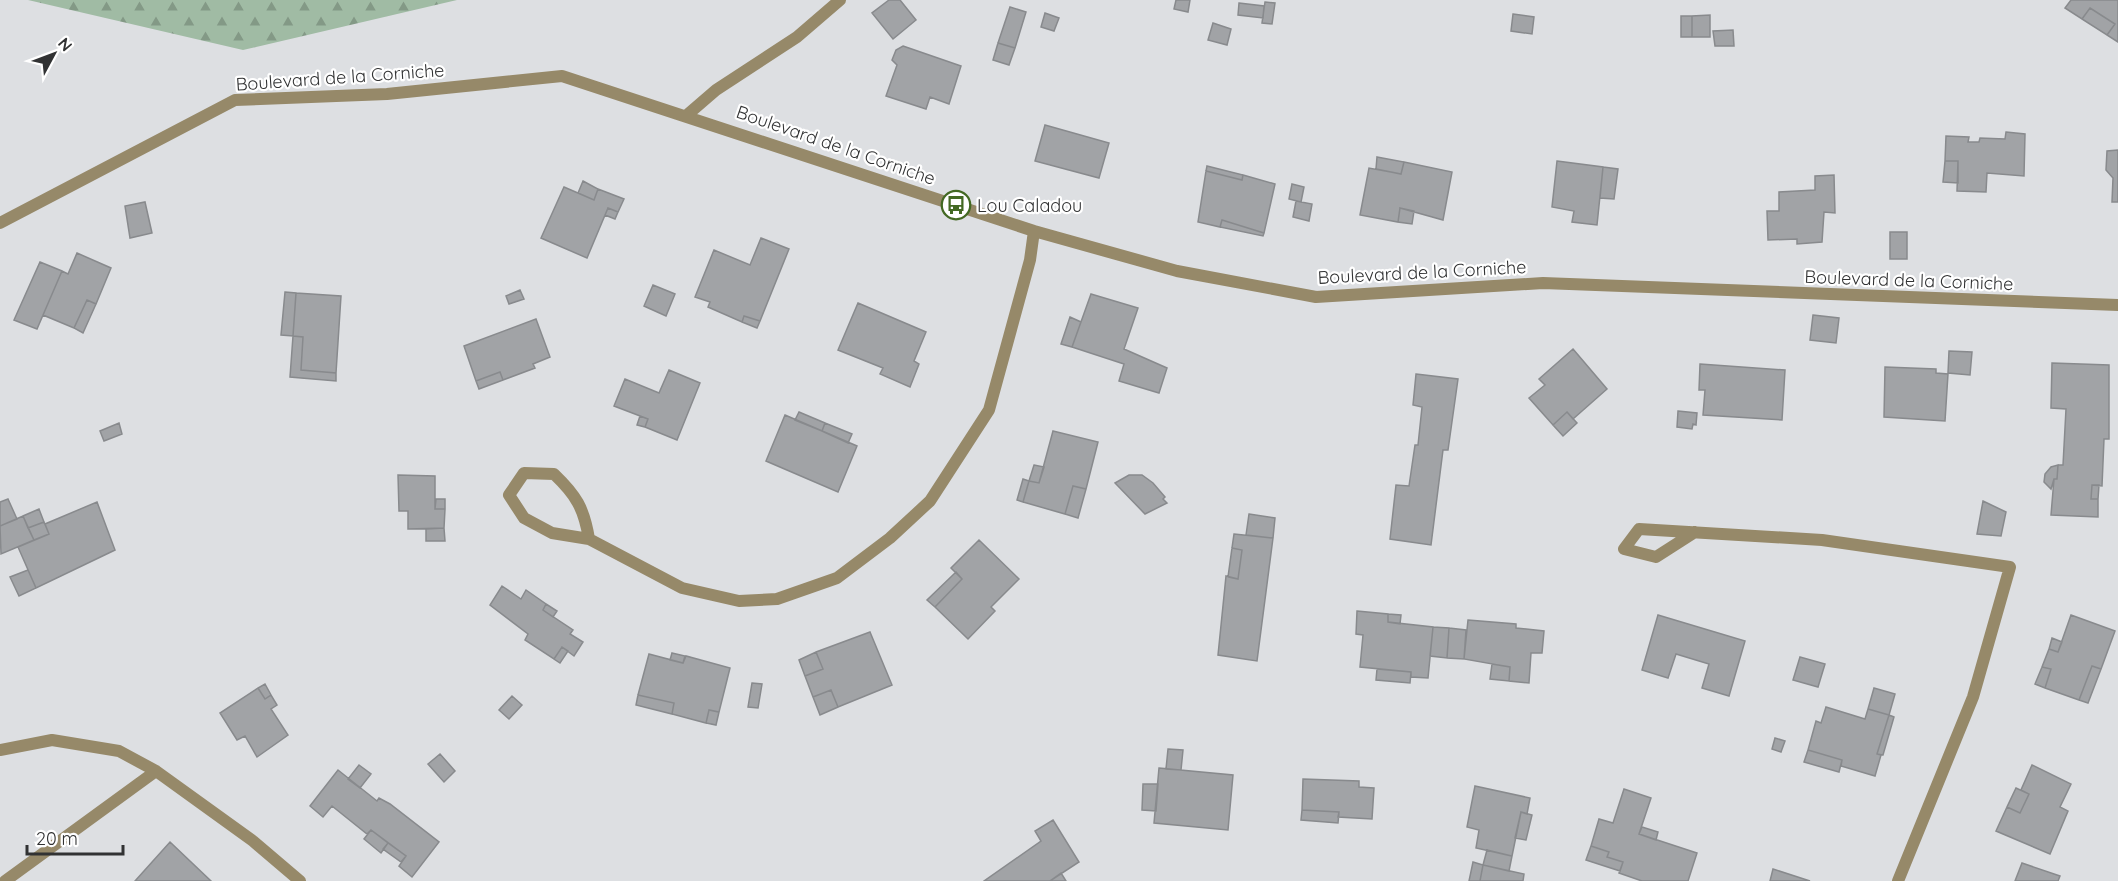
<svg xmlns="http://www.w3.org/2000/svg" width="2118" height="881" viewBox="0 0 2118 881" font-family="Quicksand,sans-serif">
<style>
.forest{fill:url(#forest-firs)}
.building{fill:#a1a3a6;stroke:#888a8d;stroke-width:1.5}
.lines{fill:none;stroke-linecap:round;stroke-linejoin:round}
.lane{stroke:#968969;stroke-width:12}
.street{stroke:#968969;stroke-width:12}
.labels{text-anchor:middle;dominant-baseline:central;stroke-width:4.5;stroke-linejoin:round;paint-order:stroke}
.street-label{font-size:18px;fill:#313233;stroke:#fff}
.poi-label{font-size:18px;fill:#313233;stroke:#fff;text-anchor:start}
</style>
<defs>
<pattern id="forest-firs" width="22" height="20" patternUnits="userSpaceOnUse" patternTransform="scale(1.5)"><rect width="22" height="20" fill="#a0bba4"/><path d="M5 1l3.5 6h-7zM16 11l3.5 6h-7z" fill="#839986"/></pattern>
</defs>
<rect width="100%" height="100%" fill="#dddfe2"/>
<path class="forest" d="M28,0H457L243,50Z"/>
<path class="building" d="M889,0H900L916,20L893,39L872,13Z
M1176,0H1190L1188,12L1174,9Z
M2071,0H2118V42L2107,35L2115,24L2090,8L2082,19L2065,8Z
M1265,2L1275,3L1272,24L1262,23Z
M1239,3L1264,6L1263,18L1238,15Z
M1010,7L1026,12L1015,48L998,43Z
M2090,8L2115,24L2107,35L2082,19Z
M1045,13L1059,18L1054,31L1041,27Z
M1513,14L1534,17L1532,34L1511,31Z
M1710,15V37H1692V16Z
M1681,16H1692V37H1681Z
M1213,23L1231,29L1227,45L1208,40Z
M1733,30L1734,46H1715L1713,31Z
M998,43L1015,48L1009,65L993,60Z
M903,46L961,66L949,104L930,97L926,109L886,96L897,65L892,60L896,50Z
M1045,125L1109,143L1099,178L1035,161Z
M2006,132L2025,134L2024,176L1987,173L1986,192L1957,191L1958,161H1945L1946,136L1969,137L1968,142H1979L1980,138L2005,139Z
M2118,150V202H2112L2113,178L2106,170L2107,151Z
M1377,157L1404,162L1401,174L1376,169Z
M1557,161L1603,167L1597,225L1572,222L1574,211L1552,207Z
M1945,161H1958V183L1943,182Z
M1404,162L1452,172L1443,220L1400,208L1398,222L1360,215L1369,168L1401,174Z
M1207,166L1243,175L1242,180L1206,171Z
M1603,167L1618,169L1614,199L1600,198Z
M1206,171L1242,180L1243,175L1275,184L1264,233L1222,220L1220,227L1198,222Z
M1834,175L1835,213L1824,212L1822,242L1797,244V239L1768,240L1767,211H1779V192L1815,190V176Z
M583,181L598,189L594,200L578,193Z
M1292,184L1304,187L1301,202L1289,199Z
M564,187L594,200L598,189L624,199L618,212L608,208L587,258L541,238Z
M1296,201L1312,204L1309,221L1293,217Z
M145,202L152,233L130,238L125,206Z
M608,208L618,212L615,219L605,215Z
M1400,208L1414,211L1412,224L1398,222Z
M1222,220L1264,233L1263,236L1220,227Z
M1890,232H1907V259H1890Z
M761,238L789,249L760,321L744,316L742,322L708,307L710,302L695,297L714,250L750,265Z
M77,253L111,268L96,304L87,300L74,328L43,315L62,271L68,274Z
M40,262L62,271L37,329L14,320Z
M653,285L675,294L666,316L644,306Z
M520,290L524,299L509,304L506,296Z
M285,292L296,293L293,336L281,335Z
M296,293L341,296L336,373L301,370L303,337L293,336Z
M1091,294L1138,308L1124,349L1167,368L1159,393L1119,381L1124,364L1072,347Z
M87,300L96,304L83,333L74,328Z
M858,303L926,332L914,361L919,364L910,387L880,374L883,368L838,350Z
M1813,315L1839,318L1836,343L1810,340Z
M744,316L760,321L757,328L742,322Z
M1070,317L1081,322L1072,347L1061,344Z
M536,319L550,357L533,364L535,368L503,380L500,372L476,381L464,346Z
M293,336L303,337L301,370L336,373V381L290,377Z
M1573,349L1607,389L1573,419L1567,412L1553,425L1529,398L1545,385L1539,379Z
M1949,351L1972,352L1970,375L1948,373Z
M2052,363L2109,365V439H2104L2102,486L2092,485L2091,499H2098V517L2051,515L2054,479H2057L2058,465H2063L2066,409L2051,408Z
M1700,364L1785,370L1782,420L1703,415L1705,390H1699Z
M1885,367L1936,369V373L1948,374L1945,421L1884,417Z
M669,370L700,383L677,440L645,427L648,419L614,406L625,379L659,393Z
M500,372L503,380L479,389L476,381Z
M1416,374L1458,379L1448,450H1443L1431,545L1390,539L1396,485L1409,486L1415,445H1418L1422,407L1413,405Z
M1678,411L1697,413L1696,425L1693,424L1692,429L1677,427Z
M799,412L825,423L822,431L795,420Z
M1567,412L1577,423L1563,436L1553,425Z
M785,415L857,446L838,492L766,461Z
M640,416L648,419L645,427L637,425Z
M119,423L122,434L104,441L100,431Z
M825,423L852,434L848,443L822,431Z
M1053,431L1098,442L1086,489L1073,486L1065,514L1023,502L1029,481L1039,483Z
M1034,465L1044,467L1039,483L1029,481Z
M2058,465L2057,479H2054L2051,489L2044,482L2045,474L2051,467Z
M398,475L435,476V509H445L444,528L408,529V511H399Z
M1129,475H1142L1153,483L1165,497L1163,499L1167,503L1145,514L1115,483Z
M1023,479L1029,481L1023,502L1017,500Z
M2092,485H2099L2098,499H2091Z
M1073,486L1086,489L1078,518L1065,514Z
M8,499L17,519L0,526V502Z
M436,499H445V509H435Z
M1983,501L2006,512L2001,536L1977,534Z
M97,502L115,550L36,588L18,547L49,534L45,524Z
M39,509L44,522L28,528L23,516Z
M1249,514L1275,518L1273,538L1246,535Z
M23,516L34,540L1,554L0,526Z
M44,522L49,534L34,540L28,528Z
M444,528L445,541H426V529Z
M1234,534L1273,538L1257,661L1218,655L1226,576L1238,579L1242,550L1232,548Z
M979,540L1019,579L991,607L995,611L968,639L935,607L962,579L951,568Z
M1232,548L1242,550L1238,579L1228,577Z
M28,570L36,588L19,596L10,577Z
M956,572L962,579L935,607L927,600Z
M502,586L521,599L526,590L546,604L543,610L573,630L570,634L583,642L574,656L562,647L554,659L525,640L528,634L490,605Z
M546,604L557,611L553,617L543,610Z
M1357,611L1388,614V622L1433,627L1428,678L1411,677V672L1360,667L1363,635L1356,634Z
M1388,614L1401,615L1400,624L1388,622Z
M1658,615L1745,641L1729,696L1702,688L1709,664L1676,654L1668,678L1642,670Z
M2071,615L2115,631L2101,669L2092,666L2079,700L2045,688L2051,669L2042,667L2049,649L2058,652Z
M1468,620L1516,624V628L1544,631L1542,653H1531L1529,683L1509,681L1510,667L1464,659Z
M1433,627L1449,628L1447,658L1430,656Z
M1449,628L1466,630L1464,659L1447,658Z
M870,632L892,685L838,707L831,690L813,697L805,676L823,669L816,652Z
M2052,638L2062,642L2058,652L2049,649Z
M562,647L568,651L560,663L554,659Z
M816,652L823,669L805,676L799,660Z
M672,653L685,656L683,663L670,660Z
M649,654L683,663L686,656L730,668L719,712L709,710L706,723L672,714L674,703L638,695Z
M1800,657L1825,664L1818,687L1793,680Z
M1492,664L1510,667L1509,681L1490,679Z
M2092,666L2101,669L2088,703L2079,700Z
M2042,667L2051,669L2045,688L2035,684Z
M1377,669L1411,672L1410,683L1376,680Z
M752,683L762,684L758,708L748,707Z
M265,684L271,695L265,699L258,688Z
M258,688L265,699L271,695L277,705L271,709L288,735L257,757L245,736L237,740L220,713Z
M1874,688L1895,694L1889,715L1868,709Z
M831,690L838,707L820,715L813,697Z
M638,695L674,703L672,714L636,705Z
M512,696L522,705L509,719L499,710Z
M1826,707L1865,719L1868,709L1889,715L1877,754L1881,755L1875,776L1841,766L1842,760L1808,750L1816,721L1821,723Z
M709,710L719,712L716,725L706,723Z
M1889,715L1894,717L1883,755L1877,754Z
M1775,738L1785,741L1781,752L1772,749Z
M1168,749L1183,750L1181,770L1166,769Z
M1808,750L1842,760L1839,772L1804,762Z
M440,754L455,771L444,782L428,764Z
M359,765L371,774L360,788L348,779Z
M2032,765L2071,784L2060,807L2068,811L2050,854L1996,831L2007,807L2020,813L2029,794L2021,790Z
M1159,768L1233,775L1228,830L1154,823Z
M338,770L377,801L379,798L390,804L439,842L412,877L399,866L406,856L371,830L367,834L332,806L323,817L310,806Z
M1303,779L1359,781V787L1374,788L1372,819L1338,817L1339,812L1302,810Z
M1143,784H1158L1156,811L1142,810Z
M1475,786L1530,798L1527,814L1521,812L1512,856L1476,848L1479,830L1467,827Z
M2016,788L2029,794L2020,813L2007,807Z
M1624,789L1651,798L1639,834L1697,853L1688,881H1642L1619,873L1623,862L1607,857L1609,852L1591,846L1599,819L1613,823Z
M1302,810L1339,812L1338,823L1301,820Z
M1521,812L1532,815L1526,840L1515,838Z
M1053,820L1079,862L1050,881H984L1041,841L1035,831Z
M1642,827L1658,832L1656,840L1639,834Z
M371,830L388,843L381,853L364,839Z
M170,842L211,881H135Z
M388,843L406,856L401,862L383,849Z
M1591,846L1609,852L1607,857L1623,862L1620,871L1586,860Z
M1487,850L1512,856L1509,871L1483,865Z
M1473,862L1483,865L1480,881H1469Z
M2022,863L2060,876L2058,881H2015Z
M1483,865L1524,874L1523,881H1480Z
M1773,869L1810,881H1770Z
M1061,873L1066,881H1050Z"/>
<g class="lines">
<path class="lane" d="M1695,532L1656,557L1624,549L1639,529L1822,540L2010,567L1973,697L1898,881"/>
<path class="street" d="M687,115L716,90L797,37L840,0
M0,223L235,100L387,94L562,76L1034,231L1177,271L1316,297L1543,283L2118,305
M589,539C584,508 576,495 554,474L524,473L509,495L524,518L552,533L589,539L682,588L739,601L777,599L837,578L890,538L930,501L989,410L1030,260L1034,231
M0,750L52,740L119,751L156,771L253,841L300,881
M5,881L156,771"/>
</g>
<defs>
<g id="bus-ring" transform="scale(1.5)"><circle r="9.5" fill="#fff" stroke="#436923" stroke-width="1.5"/><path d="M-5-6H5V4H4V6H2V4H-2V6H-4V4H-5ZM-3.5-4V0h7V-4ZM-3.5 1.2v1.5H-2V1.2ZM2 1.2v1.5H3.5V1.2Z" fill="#436923"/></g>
</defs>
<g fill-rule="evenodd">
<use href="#bus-ring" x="956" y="205"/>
</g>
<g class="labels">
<g class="street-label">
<text transform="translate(340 77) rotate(-4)">Boulevard de la Corniche</text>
<text transform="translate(836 145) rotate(19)">Boulevard de la Corniche</text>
<text transform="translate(1422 272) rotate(-3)">Boulevard de la Corniche</text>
<text transform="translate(1909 280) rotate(2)">Boulevard de la Corniche</text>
</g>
<g class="poi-label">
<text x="977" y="205">Lou Caladou</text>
</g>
</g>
<g transform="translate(54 54) rotate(49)" stroke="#ffffff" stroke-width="4.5" paint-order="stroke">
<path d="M0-4.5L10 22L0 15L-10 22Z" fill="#313233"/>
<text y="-9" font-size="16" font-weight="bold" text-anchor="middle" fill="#313233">N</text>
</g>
<path d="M27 845v9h96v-9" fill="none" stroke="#313233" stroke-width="3"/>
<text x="36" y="845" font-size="18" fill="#313233" stroke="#ffffff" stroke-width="4.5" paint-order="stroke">20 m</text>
</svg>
